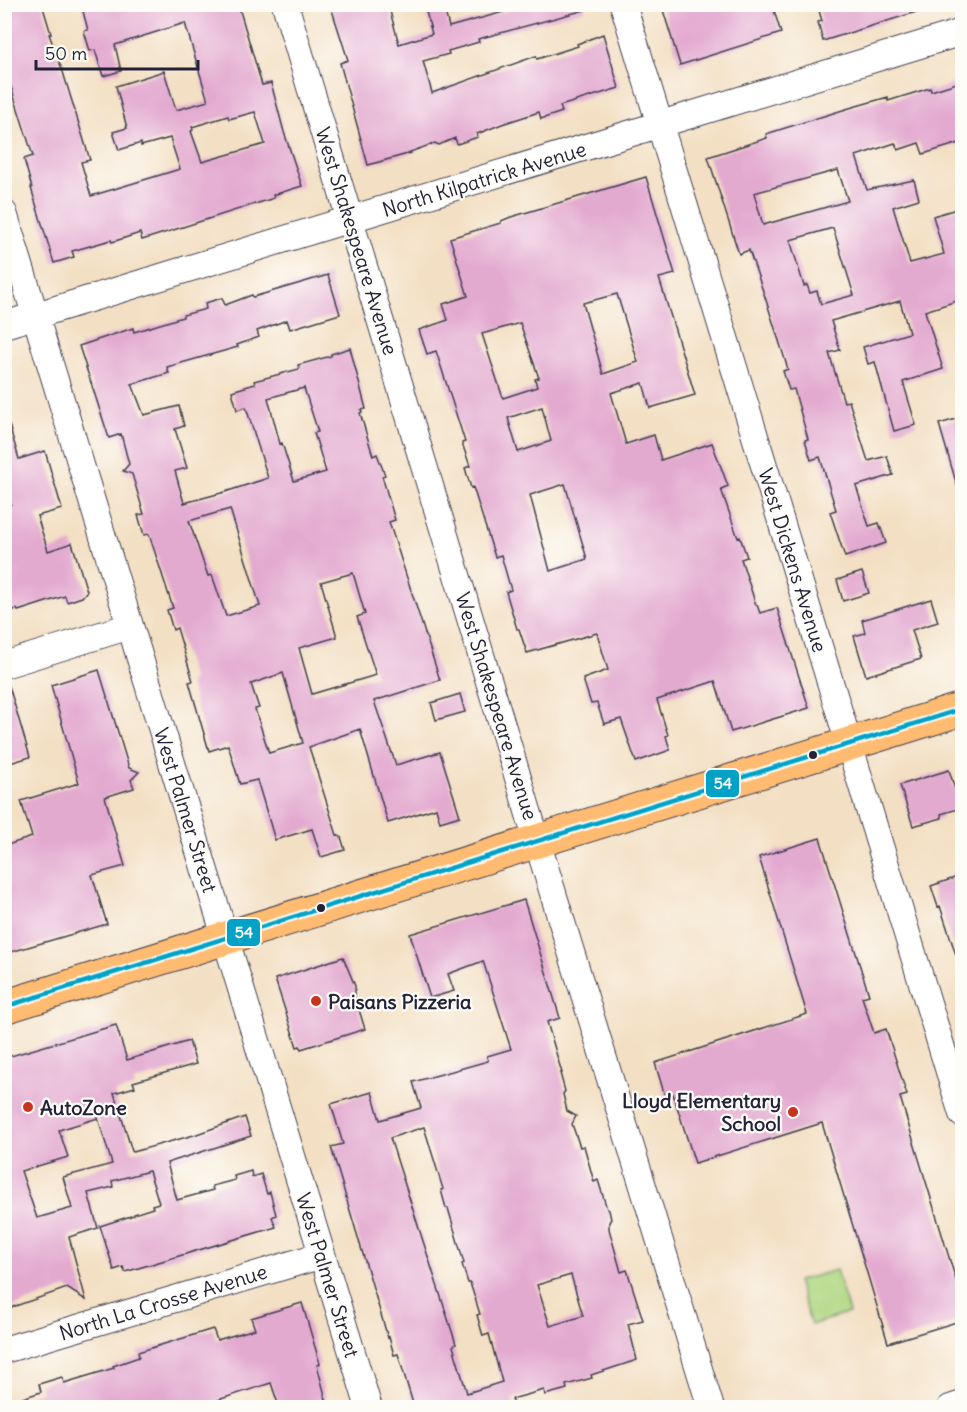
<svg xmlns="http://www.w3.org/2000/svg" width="967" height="1412" viewBox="0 0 967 1412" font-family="Delius,sans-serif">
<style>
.green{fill:#afd781;stroke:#687c5e;stroke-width:1.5}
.building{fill:#e3aad0;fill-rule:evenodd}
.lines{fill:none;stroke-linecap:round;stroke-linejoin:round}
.minor-casing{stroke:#413e4f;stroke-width:28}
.primary-casing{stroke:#413e4f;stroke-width:35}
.minor{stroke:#fff;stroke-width:26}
.primary{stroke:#febb71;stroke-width:33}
.bus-1-casing{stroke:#fdfcf7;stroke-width:9}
.bus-1{stroke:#02a2c7;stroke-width:4.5}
.bus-dot{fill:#22223b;stroke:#fdfcf7;stroke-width:2}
.poi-dot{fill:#c8321e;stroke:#fdfcf7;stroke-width:2}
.labels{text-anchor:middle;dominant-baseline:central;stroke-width:4.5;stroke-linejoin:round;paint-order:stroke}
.street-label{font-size:20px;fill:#22223b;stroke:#fdfcf7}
.poi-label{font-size:20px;font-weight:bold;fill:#22223b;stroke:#fdfcf7;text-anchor:start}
.line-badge{stroke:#fdfcf7;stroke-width:2}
.badge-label{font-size:16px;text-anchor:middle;font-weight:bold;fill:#fff}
</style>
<rect width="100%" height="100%" fill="#fdfcf7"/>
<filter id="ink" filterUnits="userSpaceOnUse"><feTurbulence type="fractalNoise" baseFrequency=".0167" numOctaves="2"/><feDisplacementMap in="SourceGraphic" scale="12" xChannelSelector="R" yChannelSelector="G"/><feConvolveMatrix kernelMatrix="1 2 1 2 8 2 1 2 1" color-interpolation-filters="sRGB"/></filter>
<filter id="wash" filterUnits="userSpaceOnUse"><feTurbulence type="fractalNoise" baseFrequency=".008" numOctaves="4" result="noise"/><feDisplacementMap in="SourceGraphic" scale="24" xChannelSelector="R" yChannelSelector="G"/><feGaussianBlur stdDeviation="1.35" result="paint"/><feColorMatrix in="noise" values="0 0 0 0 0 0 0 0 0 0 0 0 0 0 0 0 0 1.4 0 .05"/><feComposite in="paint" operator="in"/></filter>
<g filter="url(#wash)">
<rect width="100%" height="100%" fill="#f3dfc3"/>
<path class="green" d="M836,1270L849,1313L811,1325L797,1281Z"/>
<g id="blocks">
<path class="building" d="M4,4H42L51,34H49L63,72L90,160L81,162L91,196L180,169L170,138L141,146V143L119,150L113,132L127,128L116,86L164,71L176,110L208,101L185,23L115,45L121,71L103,76L95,50L90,51L84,31L88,30L81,4H238L262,85L271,83L284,132L302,186L273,195L274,198L142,240L140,233L112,242L111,240L72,251L74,257L54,263L31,188H32L24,159L33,156L4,65ZM255,112L265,144L202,162L191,131L193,130L192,127L228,116L229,119Z
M330,4H388L399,44L432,34L424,4H443L449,27L532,4H584L585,10L478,39L479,42L448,51L449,54L423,61L432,93L536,56L537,59L578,46L577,44L603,34L619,88L560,106L562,112L541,119L539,112L502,124L477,134L478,137L457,144L455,138L439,145L435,143L410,152L411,153L368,165L340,63L348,60Z
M675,4H772L781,33L680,65L663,10L664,8Z
M817,4H926V9L823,41L818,22L822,21Z
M963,81V142L923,154L919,143L898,150L895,143L856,156L867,190L914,180L919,199L893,207L910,263L944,254L933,216L963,207V299L925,311L943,369L903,382L916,425L894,431L875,362L868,364L863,347L909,333L900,301L831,321L840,350L829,353L844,402L849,401L868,461L887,456L893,475L856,486L869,526L879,523L886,543L845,557L830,512L836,510L820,457L811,460L805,440L808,439L794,389L789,390L783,371L788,369L764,294L749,250L739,254L708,157L767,138L766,134L846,109L888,97V101L930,88L931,91ZM838,170L848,201L763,225L754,193ZM833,228L854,295L821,304L817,291L810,293L807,285L804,286L790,240Z
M646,177L675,274L659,278L695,395L650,408L643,383L611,393L626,444L654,435L661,460L712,443L728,486L721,489L738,538L740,537L747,557L741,559L756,605H757L760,613L777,608L809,708L731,732L715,681L657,700L668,735L666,736L670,750L636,762L621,719L604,724L597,703L591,704L583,679L608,670L597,633L527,653L519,629H517L506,592L511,590L501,555L495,557L473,487L471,488L465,468L470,466L462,443L465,442L436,351L427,354L419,330L448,320L443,304L468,296L450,238L501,223V221L511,217ZM617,294L638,362L603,374L583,303ZM520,323L539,378L535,379L537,387L503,398L482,334ZM542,407L551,441L518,452L508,418ZM565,484L587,559L550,571L530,495Z
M328,275L340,314L290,329L287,320L257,331L259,337L237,345L238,347L167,367L169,373L132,384L144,415L179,406L184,426L175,429L187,468L175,471L184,503L225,492L268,478L246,407L237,410L232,391L255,384L254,381L299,369L298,365L331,356V354L350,348L366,409L361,410L362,412L360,413L373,456L377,454L385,475L382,476L395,520L389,522L440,680L374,701L396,765L440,752L460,816L440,822L436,808L388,823L360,729L309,747L337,835L341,837L345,850L321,857L312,829L275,840L257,780L240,784L228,745L209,751L189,682L193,681L177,628L173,630L167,610L173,608L149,534L144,535L138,515L144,514L132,474L123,471L129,464L121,434L109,438L79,346L133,328L134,332L183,317V315L206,309L205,303L222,298L225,305L252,295L253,297ZM304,388L318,432L314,433L326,472L294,481L282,443L280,444L268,398ZM230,509L260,606L226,616L212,575L208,576L189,521ZM353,573L365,614L357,617L376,675L312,694L299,648L337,637L321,582ZM283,673L303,743L269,753L255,709L259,708L251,684Z
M963,417V488L958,489L939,424Z
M9,425L19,459L45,451L62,509L37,516L48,551L72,543L87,591L82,597L67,602L65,596L18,611L17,609L4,613V506L11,504L4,483V426Z
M862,572L869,593L843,601L837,580Z
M931,599L938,622L912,630L921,659L866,676L854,636L865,633L862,620Z
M99,670L129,768L139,772L131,780L134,788L105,797L125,866L92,875L107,924L4,954V846L32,837L21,801L79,783L51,685Z
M4,686H9L30,757L10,763L4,744Z
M460,694L465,712L436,720L431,703Z
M949,770L961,808L941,814L942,818L913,826L900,785Z
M820,838L869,995L862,997L874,1033L886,1029L907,1095L900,1097L963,1303V1320L888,1343L822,1123L695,1163L673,1094L665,1096L655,1063L807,1014L759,857Z
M963,875V963L959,964L940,906L938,907L931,886Z
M524,900L560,1018L547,1022L562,1073H560L565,1091L563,1094L567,1111L576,1116L572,1124L580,1147L584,1146L594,1182L598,1180L607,1209L609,1210L611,1219L609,1222V1229L621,1272L627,1270L643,1320L628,1324L637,1360L591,1375L592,1378L566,1385L567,1389L545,1395L544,1390L512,1399L515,1407H414L398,1354L394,1355L389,1337L388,1338L331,1147L343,1144L331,1104L372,1092L380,1120L421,1108L413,1082L488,1061L487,1056L511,1049L483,961L448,974L454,991L430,998L410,934ZM424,1127L443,1189L441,1190L446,1208H448L464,1263L462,1264L468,1283H470L480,1314L477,1315L483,1336L489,1334L502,1382L467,1393L453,1346L456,1344L390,1138ZM571,1275L583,1316L550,1326L537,1285Z
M343,957L355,986V997L365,1029L301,1049L300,1046L297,1047L275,979Z
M116,1025L127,1060L189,1041L196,1064L133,1082L135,1087L114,1093L132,1151L133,1152L194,1135L245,1117L251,1136L167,1163L177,1200L213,1190L212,1186L235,1180L234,1176L251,1171L252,1177L261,1174L267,1194L270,1192L276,1215L272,1217L276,1227L125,1272L123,1267L114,1270L100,1226L134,1215V1214L153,1208L152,1205L159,1203L149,1171L112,1181L113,1187L88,1193L98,1228L69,1237L86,1300L67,1288L4,1310V1058ZM98,1118L112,1164L63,1177L72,1208L37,1218L21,1171L68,1157L59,1130Z
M302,1303L320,1364L317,1365L328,1407H279L271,1383L196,1407H4V1404L41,1392L39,1384L62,1377L64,1383L114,1368L113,1366L139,1357L138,1352L213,1329L217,1340L255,1329L251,1318Z"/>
</g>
</g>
<g filter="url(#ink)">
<use href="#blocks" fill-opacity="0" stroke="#413e4f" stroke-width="1.5"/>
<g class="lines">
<g class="minor-casing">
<path id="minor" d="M285,4L537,841L711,1408
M623,4L962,1114
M4,213L369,1408
M4,325L962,32
M4,665L130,626
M4,1350L322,1255
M950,1408L962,1404"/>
</g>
<g class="primary-casing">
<path id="primary" d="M4,1007L962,709"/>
</g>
<use href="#minor" class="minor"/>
<use href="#primary" class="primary"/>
<g class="bus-1-casing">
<path id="bus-1" d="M4,1007L962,709"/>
</g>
<use href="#bus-1" class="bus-1"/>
</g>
</g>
<g class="bus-dot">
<circle cx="813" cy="755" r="5"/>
<circle cx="321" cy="908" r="5"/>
</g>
<g class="poi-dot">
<circle cx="316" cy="1001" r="6"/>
<circle cx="28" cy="1107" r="6"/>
<circle cx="793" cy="1112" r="6"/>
</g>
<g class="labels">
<g class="street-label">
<text transform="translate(484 179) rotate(-17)">North Kilpatrick Avenue</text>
<text transform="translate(357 241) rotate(73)">West Shakespeare Avenue</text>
<text transform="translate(793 560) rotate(73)">West Dickens Avenue</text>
<text transform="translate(497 706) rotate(73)">West Shakespeare Avenue</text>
<text transform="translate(186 810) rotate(73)">West Palmer Street</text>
<text transform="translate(328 1275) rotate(73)">West Palmer Street</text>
<text transform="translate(163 1302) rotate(-17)">North La Crosse Avenue</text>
</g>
<g class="poi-label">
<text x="328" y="1001">Paisans Pizzeria</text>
<text x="781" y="1100" text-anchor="end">Lloyd Elementary<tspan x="781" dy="23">School</tspan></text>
<text x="40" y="1107">AutoZone</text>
</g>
</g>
<g class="line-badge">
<rect x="705" y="769" width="35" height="29" rx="6" fill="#02a2c7"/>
<rect x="226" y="918" width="35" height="29" rx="6" fill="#02a2c7"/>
</g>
<g class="badge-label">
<text x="723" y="789">54</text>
<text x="244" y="938">54</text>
</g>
<rect width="967" height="1412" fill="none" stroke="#fdfcf7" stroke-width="24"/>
<path d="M36 60v9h162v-9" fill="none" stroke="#22223b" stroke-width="3"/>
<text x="45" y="60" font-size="18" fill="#22223b" stroke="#fdfcf7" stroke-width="4.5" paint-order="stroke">50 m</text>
</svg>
